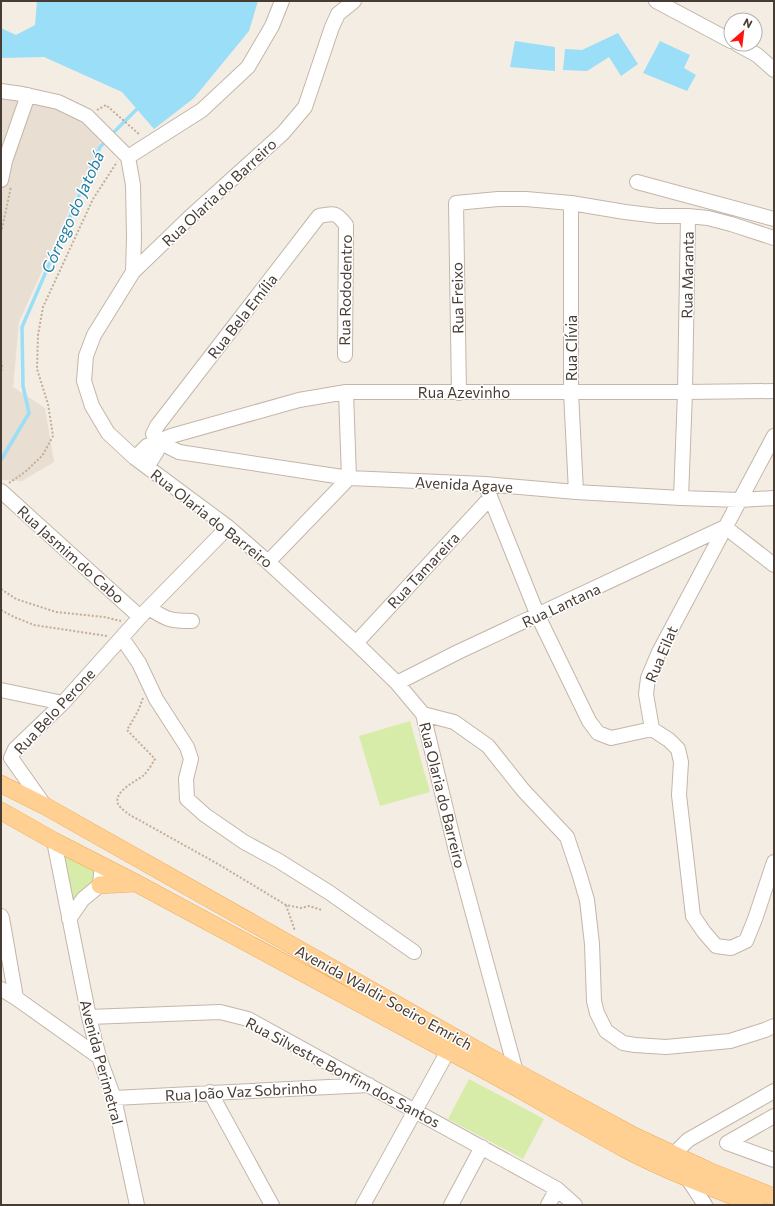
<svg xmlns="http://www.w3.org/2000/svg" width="775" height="1206" viewBox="0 0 775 1206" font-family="Commissioner,sans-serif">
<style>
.residential{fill:#e8ded2}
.green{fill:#d8eca9}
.water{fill:#9adef7}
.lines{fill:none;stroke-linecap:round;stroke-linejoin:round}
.stream{stroke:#9adef7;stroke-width:3.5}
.minor-casing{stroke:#c3b6a9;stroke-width:16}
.major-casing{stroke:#efac57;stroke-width:18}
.path{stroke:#c3ad96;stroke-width:2;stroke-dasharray:2 2;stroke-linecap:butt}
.minor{stroke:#fff;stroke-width:14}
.major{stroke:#ffd092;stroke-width:17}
.labels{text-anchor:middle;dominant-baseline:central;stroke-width:3;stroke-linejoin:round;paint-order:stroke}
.street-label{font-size:15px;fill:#473c33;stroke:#fff}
.water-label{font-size:16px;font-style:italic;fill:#207ea2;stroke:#fff}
</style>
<rect width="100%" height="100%" fill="#f4ede4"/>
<path class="residential" d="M1,97L49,100L104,133L19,322L13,387L45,408L54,462L22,481L1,480Z"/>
<path class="green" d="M410,721L430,792L380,806L359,736Z
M63,852L98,868L97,881L72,905Z
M469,1079L544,1119L523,1159L448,1119Z"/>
<path class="water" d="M37,1H258L249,31L194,98L154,129L122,92L44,57L1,58V28L16,35L35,25Z
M618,33L638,64L621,76L609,57L587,71L563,70L565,49L582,50Z
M515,41L555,47V71L510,67Z
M660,41L690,55L684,68L696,75L687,91L643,73Z"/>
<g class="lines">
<path class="stream" d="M111,135L139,107
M1,460L29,413L23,386L22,327L100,147L107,139"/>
<g class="minor-casing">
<path id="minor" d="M354,1L338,14L332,27L305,107L283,133L190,217L133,272L94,335L86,356L84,381L92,406L108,433L135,458L228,527L268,562L356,643L397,683L423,714L457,855L516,1072L513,1079
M656,1L731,41
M737,44L757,55L774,70
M1,91L22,94L58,102L87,116L128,157L133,185L134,237L133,272
M128,157L202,110L248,67L272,26L282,1
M1,180L5,161L28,95
M637,182L774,219
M571,203V392L576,492
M345,355L346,225C336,212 334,213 319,216L157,426L153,434L154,436L169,447L179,452L349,478L485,484L576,492L681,498L740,500L774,498
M459,393L456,203L498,199H526L571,203L625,212L658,216H688L708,218L731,224L774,238
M774,436L659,652L648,678L646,694L652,729L669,740L678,749L681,762L679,795L693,916L704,932L716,946L731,948L746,941L755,919L774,862
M135,458L147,446L171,436L299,400L346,392H685L774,391
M147,467L157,451L160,440
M485,484L538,616L589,721L598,733L611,738L652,729
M1,491L140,617
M681,498L685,392L688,216
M268,562L349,478L346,392
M149,608C167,620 171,621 192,621
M122,638L139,663L156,699L187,747L191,759L186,779L187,799L205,815L244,842L279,861L330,893L414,952
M356,643L490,498
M397,683L458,652L725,527L774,565
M1,690L63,703
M423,714L454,722L488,746L523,790L567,837L579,873L587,900L592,944L594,1001L597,1013L606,1031L623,1043L635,1045L666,1047L730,1041L765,1030L774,1026
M45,806L11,758L15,749L63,703L140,617L228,527
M54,841L89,1017L99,1057L114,1098L137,1205
M1,916L2,918L16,998
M69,919L83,899L100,885L102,865
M1,989L16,998L99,1057
M89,1017L220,1012L248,1019L557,1189L575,1205
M210,1092L272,1205
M114,1098L369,1085
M774,1116L727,1143L774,1160
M670,1164L673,1155L688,1140L774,1091
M688,1179L705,1205
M363,1205L448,1051
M451,1205L482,1147
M548,1205L557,1189"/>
</g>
<g class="major-casing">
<path id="major" d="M1,784L45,806L516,1072L634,1136L709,1171L774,1197
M1,811L54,841L136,883L448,1051C508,1081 566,1117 625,1149C667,1171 712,1188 756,1205
M100,885L136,883"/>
</g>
<path class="path" d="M97,110L106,105L140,135
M1,233L11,187
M1,361L2,366L1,372
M9,483L25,472L42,456L53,436L48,404L37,369L38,335L43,307L93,199L117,162
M1,589L16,599L56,612L104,617L121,621
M1,610L14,617L34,625L107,636
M143,698L138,711L127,730L155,759C152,764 148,771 144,775C137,781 113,791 118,804C120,808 126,812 130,815L218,864L286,905L301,908L309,906L322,910
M286,905L295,931"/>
<use href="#minor" class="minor"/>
<use href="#major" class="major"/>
</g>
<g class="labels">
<g class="street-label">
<text transform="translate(219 192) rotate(-43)">Rua Olaria do Barreiro</text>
<text transform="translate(687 275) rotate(-89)">Rua Maranta</text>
<text transform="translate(345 290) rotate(-89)">Rua Rododentro</text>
<text transform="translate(457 298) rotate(-91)">Rua Freixo</text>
<text transform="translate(242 316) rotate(-52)">Rua Bela Emília</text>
<text transform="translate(571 348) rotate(-90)">Rua Clívia</text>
<text x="464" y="392">Rua Azevinho</text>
<text transform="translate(464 484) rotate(3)">Avenida Agave</text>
<text transform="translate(212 518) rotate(38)">Rua Olaria do Barreiro</text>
<text transform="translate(71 554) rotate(42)">Rua Jasmim do Cabo</text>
<text transform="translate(423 570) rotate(-47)">Rua Tamareira</text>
<text transform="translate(561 605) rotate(-25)">Rua Lantana</text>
<text transform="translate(661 654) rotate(-67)">Rua Eilat</text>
<text transform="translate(54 711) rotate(-47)">Rua Belo Perone</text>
<text transform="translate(443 795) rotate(76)">Rua Olaria do Barreiro</text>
<text transform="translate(384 997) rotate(29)">Avenida Waldir Soeiro Emrich</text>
<text transform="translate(102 1062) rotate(75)">Avenida Perimetral</text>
<text transform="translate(343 1072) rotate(28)">Rua Silvestre Bonfim dos Santos</text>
<text transform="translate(241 1091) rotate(-3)">Rua João Vaz Sobrinho</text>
</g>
<g class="water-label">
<text transform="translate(72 212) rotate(-66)">Córrego do Jatobá</text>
</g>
</g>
<rect width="775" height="1206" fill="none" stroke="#473c33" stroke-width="4"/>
<g transform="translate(743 32) rotate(28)"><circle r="19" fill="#ffffff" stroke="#b5b1ad"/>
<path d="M0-3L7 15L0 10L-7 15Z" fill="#ff1210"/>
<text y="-6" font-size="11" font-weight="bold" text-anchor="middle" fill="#473c33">N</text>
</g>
</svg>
